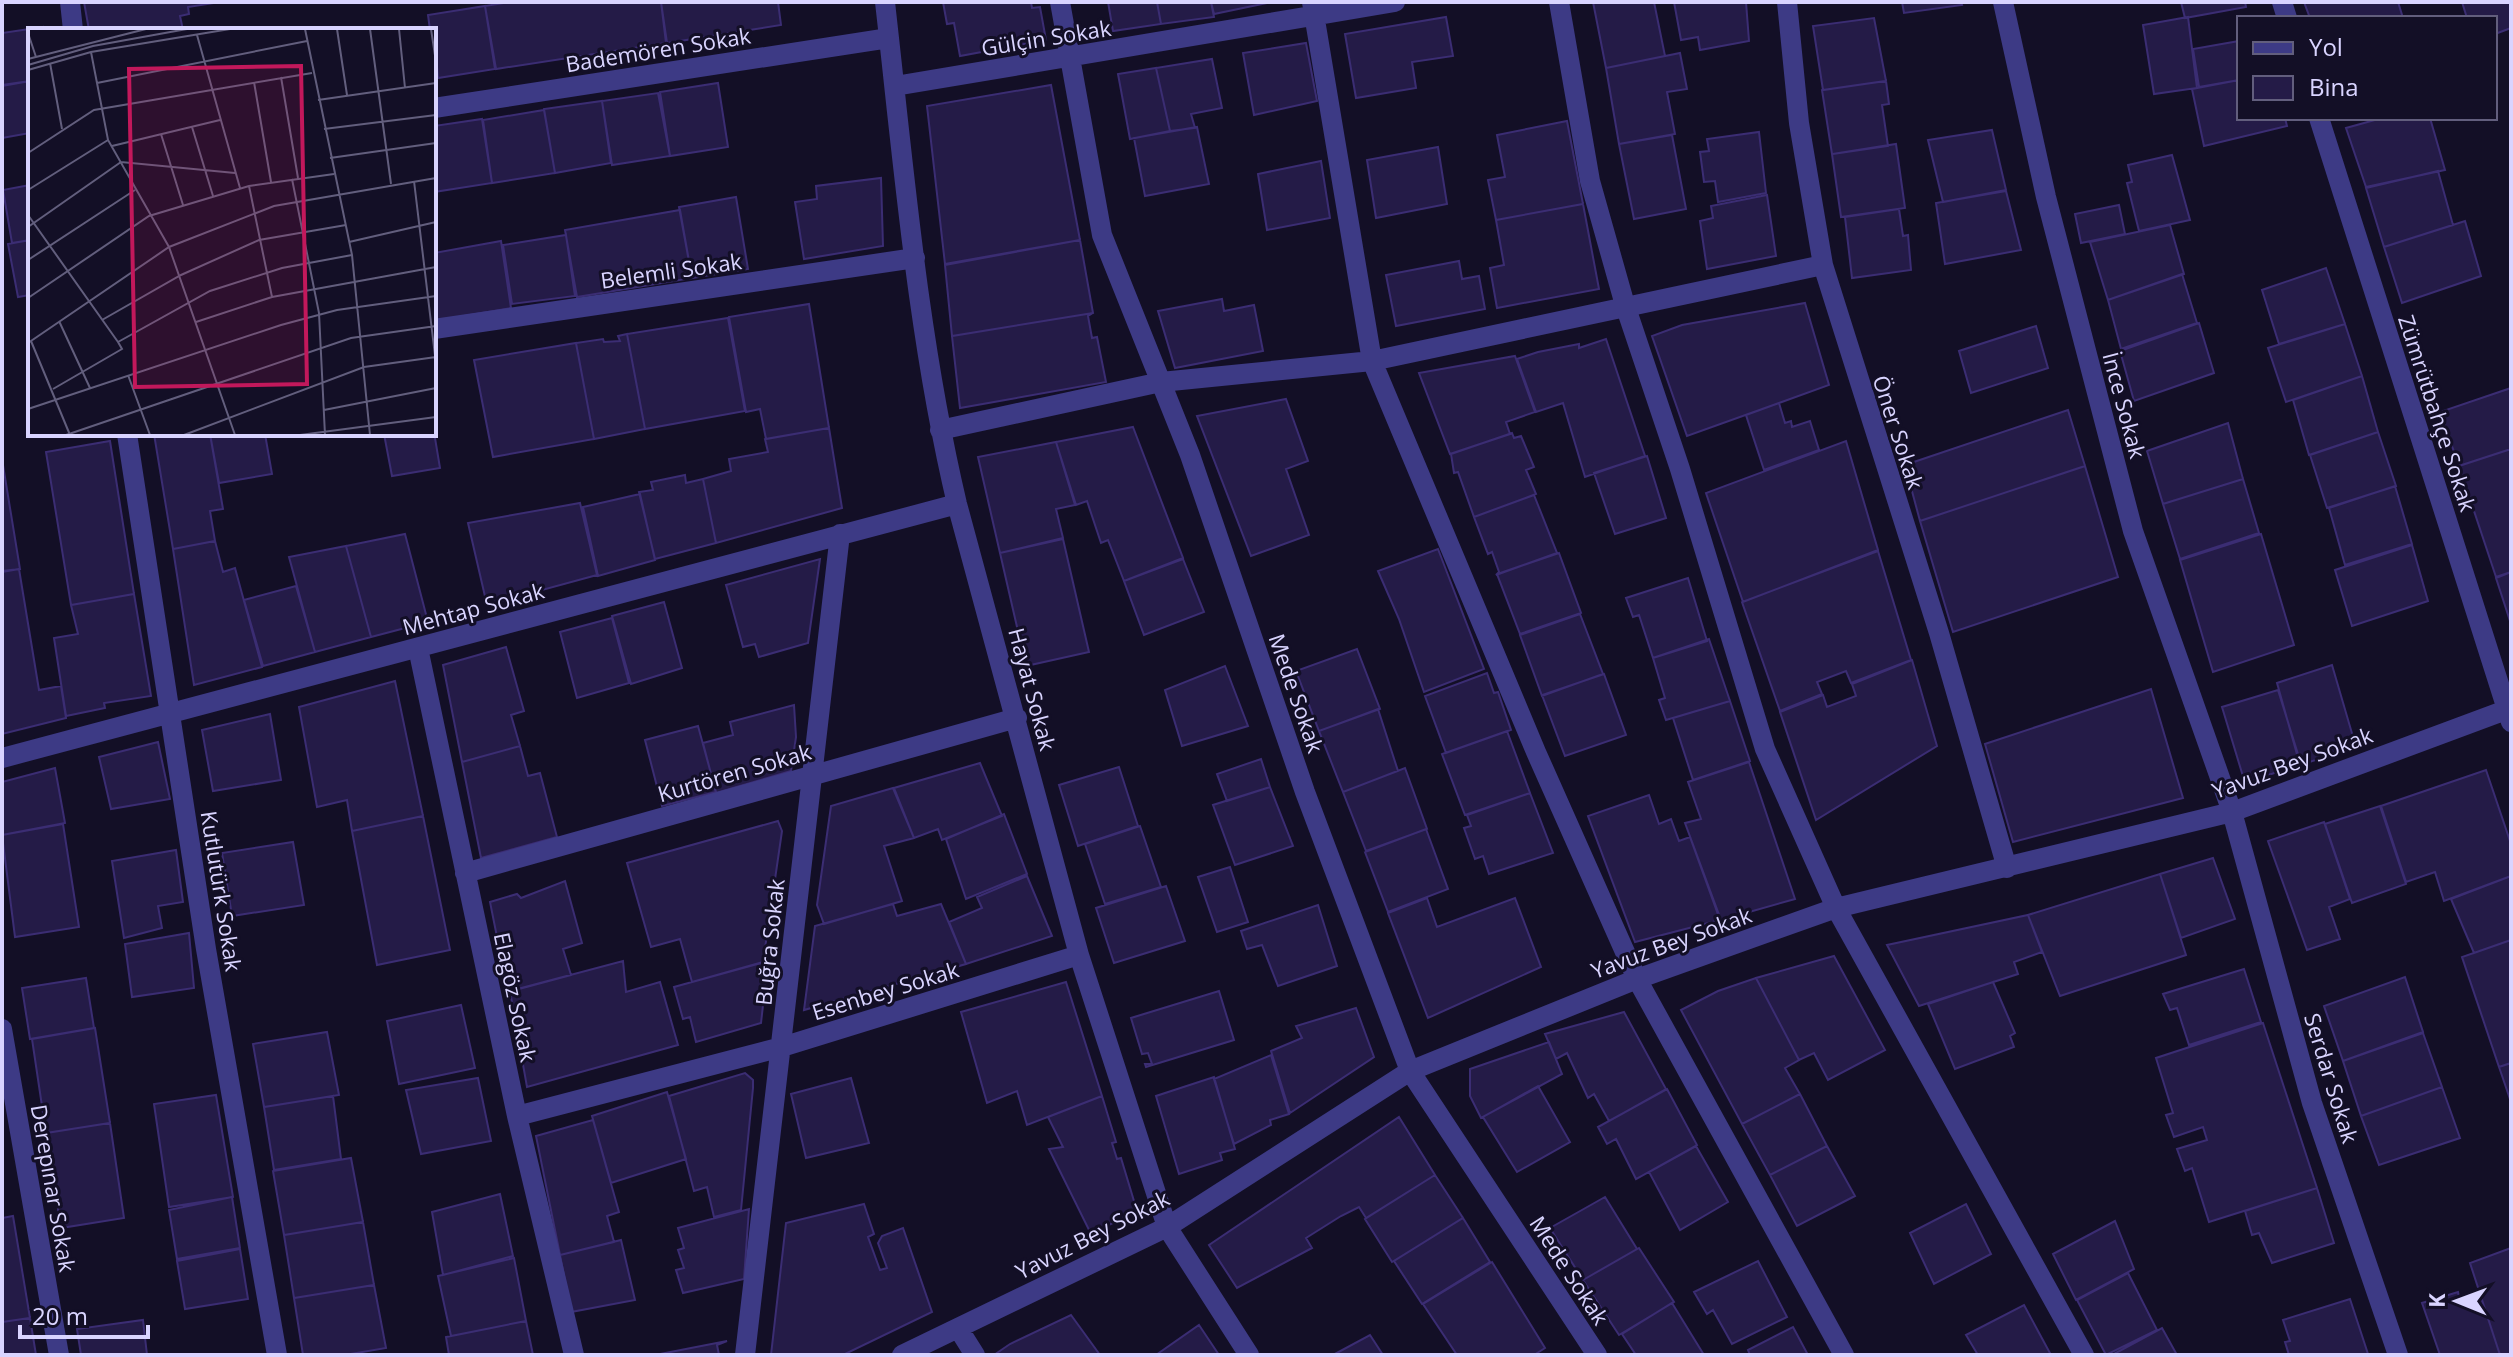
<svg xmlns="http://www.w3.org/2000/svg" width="2513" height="1357" viewBox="0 0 2513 1357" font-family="'Open Sans',sans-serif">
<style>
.building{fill:#241b47;stroke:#3b2d73;stroke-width:2}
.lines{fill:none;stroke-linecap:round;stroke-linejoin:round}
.minor{stroke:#3d3a85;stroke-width:20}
.labels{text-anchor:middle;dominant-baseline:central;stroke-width:6;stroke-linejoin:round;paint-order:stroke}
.street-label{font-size:22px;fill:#d9d4ff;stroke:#130f26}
.inset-road{fill:none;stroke:#625e7d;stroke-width:2}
.view{fill:#c2185b;fill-opacity:0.15;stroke:#c2185b;stroke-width:4}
.inset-edge{fill:none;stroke:#d9d4ff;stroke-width:4}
</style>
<rect width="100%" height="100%" fill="#130f26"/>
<path class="building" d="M84,2H220L188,7L189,14L180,16L183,30H89Z
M510,2H661L666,43L496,69L485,6Z
M661,2H778L781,25L667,43Z
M943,2H1031L1032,8L1040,7L1046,40L960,56L954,23L947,24Z
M1108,2H1157L1161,24L1113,31Z
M1157,2H1211L1214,17L1161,24Z
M1211,2H1272L1214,14Z
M1593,2H1654L1665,56L1606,68Z
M1674,2H1746L1749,41L1700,50L1698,37L1681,40Z
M1902,2H1961L1962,5L1904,13Z
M2181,2H2245L2246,7L2185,18Z
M2304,2H2398L2403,18H2310Z
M2462,2H2511V28L2495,34V18H2467Z
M485,6L495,69L438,78L434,30H430L428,15Z
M1446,17L1453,56L1412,62L1416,88L1356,98L1345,34Z
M2188,17L2197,88L2154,94L2143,25Z
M1874,18L1886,81L1823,90L1813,26Z
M43,27V30H30V81L2,85V33Z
M2239,41V80L2199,87L2193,49Z
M1306,43L1317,101L1254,115L1243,53Z
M1680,53L1687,89L1667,92L1675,134L1619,144L1606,68Z
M1212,59L1222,108L1191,114L1195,128L1170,131L1156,68Z
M1156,68L1170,131L1130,139L1118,74Z
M2239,80V118H2285L2287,126L2204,146L2192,89Z
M30,81V133L2,138V86Z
M1886,81L1889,104L1882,105L1888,146L1832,154L1822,90Z
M718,83L728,147L670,156L660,92Z
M1051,85L1080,240L945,264L927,106Z
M658,93L670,156L612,165L602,101Z
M602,101L611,163L555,173L544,109Z
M544,110L555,173L492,183L483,120Z
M2382,118H2430L2445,170L2366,187L2346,128Z
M482,119L492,183L434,192V126Z
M1567,121L1583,204L1496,220L1488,180L1505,177L1497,135Z
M1197,127L1209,184L1145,196L1134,138Z
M1992,130L2006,190L1943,202L1928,140Z
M1759,132L1766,193L1718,202L1715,181L1704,182L1700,152L1709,151L1707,139Z
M1672,135L1686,209L1634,219L1619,144Z
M1896,144L1905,208L1841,217L1832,154Z
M1438,147L1447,204L1376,218L1367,160Z
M2172,155L2190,220L2139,231L2127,183L2132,182L2128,165Z
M1321,161L1330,218L1267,230L1258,174Z
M2438,171L2453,225L2384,247L2366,188Z
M881,178L883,246L804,259L795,202L817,199L816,186Z
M30,185V240L12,243L3,190Z
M2006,191L2021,250L1945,264L1936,203Z
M1767,195L1776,256L1707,269L1700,221L1713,218L1711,206Z
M736,197L748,269L692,278L679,207Z
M1583,204L1599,289L1497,308L1490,268L1504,265L1496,220Z
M2119,205L2125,234L2081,243L2075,214Z
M1899,209L1903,236L1908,235L1911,270L1852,278L1845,217Z
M680,210L692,278L577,297L565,230Z
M2465,221L2481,276L2402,303L2384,247Z
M2170,225L2184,274L2108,300L2090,242Z
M566,235L575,296L512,304L503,245Z
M30,240V295L18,297L8,244Z
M1080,240L1093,313L952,336L945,265Z
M501,241L511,308L434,321V253Z
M1459,261L1462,279L1479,276L1485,309L1396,326L1386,275Z
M2326,268L2345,324L2279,344L2262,290Z
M2182,274L2197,323L2121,349L2108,300Z
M1222,299L1224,311L1254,305L1263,351L1175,368L1158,311Z
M1805,303L1829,385L1687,436L1652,336L1682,325Z
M809,304L829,428L766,439L760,409L746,412L729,317Z
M1093,313L1088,316L1092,338L1097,337L1106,382L960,408L952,336Z
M728,318L745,411L645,429L627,334Z
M2199,323L2214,373L2134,401L2120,351Z
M2345,324L2362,376L2286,402L2268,348Z
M2036,326L2048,368L1971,393L1959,351Z
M627,334L645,429L594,439L576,343L603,339L604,342L620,341L618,336Z
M1606,339L1645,456L1585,477L1563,403L1536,412L1517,359L1538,352L1579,344V348Z
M576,343L594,439L493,457L474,360Z
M1515,356L1535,412L1506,422L1510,434L1450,454L1419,373Z
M2362,376L2378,432L2309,455L2293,400Z
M2511,388V449L2459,466L2440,412Z
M1286,399L1308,461L1286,469L1309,535L1251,556L1197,416Z
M1779,403L1785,423L1791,421L1792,427L1810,421L1819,450L1764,470L1746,415Z
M2068,410L2085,466L1920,521L1905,465Z
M2228,423L2243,479L2163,504L2147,451Z
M1133,427L1183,558L1124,581L1108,540L1101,543L1087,501L1076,505L1056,442Z
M829,428L842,508L716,543L703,479L731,471L729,459L768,452L765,439Z
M434,432L440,468L392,476L384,434Z
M2378,432L2396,486L2327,508L2310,455Z
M1512,433L1514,438L1521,436L1534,467L1526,470L1536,494L1474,517L1458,472L1454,473L1451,454Z
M154,434H210L223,509L210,511L215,541L173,549Z
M210,434H265L272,474L219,483Z
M110,441L134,594L71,605L46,452Z
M1846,441L1878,550L1743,602L1706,493Z
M1056,442L1075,505L1056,509L1063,538L1000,553L978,457Z
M2511,449V572L2496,577L2459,466Z
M1647,456L1666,518L1615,534L1594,473Z
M2,459L20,569L2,571Z
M2085,466L2118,577L1953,632L1920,521Z
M685,475L686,483L703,479L716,543L655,559L639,492L653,490L651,482Z
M2243,479L2259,533L2180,559L2163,504Z
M2395,486L2412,544L2345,565L2329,508Z
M640,494L655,560L598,576L583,507Z
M1534,495L1557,553L1496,575L1499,572L1492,552L1488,554L1474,517Z
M580,503L597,575L487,605L468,523Z
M405,534L428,622L371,637L346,546Z
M2261,534L2294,645L2213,672L2180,560Z
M1063,539L1089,652L1026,666L1000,553Z
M215,541L223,572L235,568L262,667L194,685L173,549Z
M2412,545L2428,601L2352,626L2335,570Z
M346,546L371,637L315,652L289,557Z
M1438,549L1484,669L1424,692L1399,619L1378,571Z
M1878,551L1911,660L1851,683L1846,671L1817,682L1822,694L1780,711L1742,602Z
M1559,553L1581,613L1520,634L1497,574Z
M820,559L808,643L759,657L755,644L743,647L726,585Z
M1183,559L1204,612L1144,635L1124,581Z
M19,569L39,690L61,686L66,718L2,734V572Z
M2511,572V624L2496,578Z
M1688,578L1707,641L1653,658L1639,615L1633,617L1626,598Z
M296,586L315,652L263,666L244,600Z
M134,594L151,696L104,703L105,708L66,716L54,638L78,634L71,605Z
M664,602L682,668L631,684L612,616Z
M1580,614L1603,674L1542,696L1520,635Z
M612,618L629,683L577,698L560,632Z
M1709,639L1730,701L1666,720L1659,700L1665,698L1653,658Z
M506,647L524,711L511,715L520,746L462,762L443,665Z
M1357,649L1380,709L1319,731L1296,671Z
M1912,660L1937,746L1816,820L1780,712L1823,695L1827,707L1856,696L1852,684Z
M2332,665L2356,747L2300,765L2277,683Z
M1225,666L1248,726L1182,746L1165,690Z
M1487,673L1494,693L1498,692L1511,730L1446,753L1425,696Z
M1604,674L1626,735L1565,756L1542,695Z
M395,681L423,816L352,831L347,800L317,807L299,707Z
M2151,689L2183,798L2013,842L1985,744Z
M2278,690L2301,764L2245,783L2222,707Z
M1730,701L1750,761L1693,780L1673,718Z
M794,705L796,737L791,771L716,793L703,743L733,735L730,722Z
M1378,709L1398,771L1343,792L1319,731Z
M270,714L281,780L213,791L202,730Z
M698,726L716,792L662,806L645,740Z
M1507,731L1530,793L1465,815L1442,754Z
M158,742L170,799L111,809L99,757Z
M520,746L528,776L540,773L557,837L481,858L462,762Z
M1261,759L1270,787L1227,801L1217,774Z
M1749,762L1795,899L1721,920L1685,823L1701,819L1688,782Z
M980,763L1002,816L942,840L938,829L914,838L894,788Z
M1119,767L1138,826L1078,846L1059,785Z
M55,768L65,823L2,835V782Z
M1405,768L1427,829L1366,851L1343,792Z
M2486,770L2511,844V876L2444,901L2435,872L2406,882L2381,806Z
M1270,787L1293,846L1235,865L1213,805Z
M893,788L914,838L884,846L902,901L824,924L817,905L831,806Z
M1530,793L1553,853L1489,874L1483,856L1475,859L1464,828L1471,826L1467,815Z
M1649,795L1659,824L1671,819L1679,841L1690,837L1720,920L1635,942L1588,816Z
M2380,806L2406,884L2352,903L2325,824Z
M1004,814L1027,874L966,899L946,839Z
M423,816L450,950L377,965L352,831Z
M778,821L782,831L763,962L692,982L680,939L651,947L627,863Z
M2324,822L2350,899L2329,907L2340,939L2307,950L2268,841Z
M63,824L79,927L15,937L2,835Z
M1140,826L1161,887L1105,904L1085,844Z
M1426,829L1448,889L1388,912L1365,852Z
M293,842L304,905L232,916L222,853Z
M176,850L183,902L158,906L162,928L124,938L112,861Z
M2213,858L2235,919L2181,938L2160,874Z
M1230,867L1248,922L1217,932L1198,877Z
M2160,874L2186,955L2060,996L2028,915Z
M1027,876L1052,936L966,964L949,922L982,908L977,897Z
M2511,876V940L2474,953L2451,899Z
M565,881L582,943L563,949L571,975L508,992L490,902L517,894L521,898Z
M1166,886L1185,941L1114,963L1096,908Z
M1427,898L1437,927L1515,898L1541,967L1428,1018L1388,913Z
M893,904L897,916L941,904L966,964L804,1010L815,926Z
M1318,905L1337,966L1278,986L1262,945L1247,949L1241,931Z
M2028,915L2042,952L2014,962L2018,974L1919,1006L1887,945Z
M189,933L194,988L132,997L125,944Z
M2511,940V1063L2499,1067L2462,957Z
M1834,956L1885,1050L1828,1080L1814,1053L1799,1060L1756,978Z
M623,961L626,992L660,982L678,1045L527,1087L510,991Z
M768,961L761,1023L696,1042L690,1017L683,1019L674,987Z
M2244,969L2261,1022L2189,1045L2177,1008L2170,1010L2163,994Z
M2405,977L2423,1032L2343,1061L2324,1006Z
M86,978L94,1028L30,1039L22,988Z
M1756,978L1799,1060L1785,1068L1800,1094L1742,1124L1681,1010L1718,991Z
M1066,982L1102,1096L1027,1125L1017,1091L987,1103L961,1012Z
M1993,982L2015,1033L2010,1036L2014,1047L1955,1069L1928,1004Z
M1219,991L1234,1040L1146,1067L1145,1064H1152L1148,1053L1142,1054L1131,1018Z
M461,1005L475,1068L399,1084L387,1021Z
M1356,1008L1374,1057L1290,1113L1271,1051L1302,1038L1296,1026Z
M1624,1012L1666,1089L1609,1121L1594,1094L1588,1098L1567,1053L1556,1059L1545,1034Z
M2263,1023L2317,1188L2209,1222L2192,1168L2185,1171L2177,1149L2207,1140L2203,1127L2174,1137L2166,1115L2173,1113L2156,1058Z
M95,1028L110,1123L46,1133L32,1039Z
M327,1032L339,1095L264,1107L253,1044Z
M2423,1033L2442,1087L2361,1116L2343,1061Z
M1549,1042L1562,1074L1481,1118L1470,1096V1069Z
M1271,1055L1289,1114L1270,1120L1271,1125L1234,1144L1214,1079Z
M2511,1063V1102L2499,1067Z
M745,1073L753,1080V1088L741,1210L714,1217L707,1187L694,1191L669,1096Z
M1214,1077L1235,1149L1220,1153L1222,1160L1179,1174L1156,1096Z
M478,1078L491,1141L421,1154L406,1090Z
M851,1078L869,1143L806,1158L791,1094Z
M1538,1086L1570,1142L1517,1172L1483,1117Z
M2442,1087L2460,1138L2379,1165L2361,1116Z
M1667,1089L1697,1145L1636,1179L1616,1139L1607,1144L1598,1127Z
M667,1092L686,1159L611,1183L592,1116Z
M1800,1094L1827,1146L1770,1175L1742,1124Z
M216,1095L233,1197L169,1207L154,1104Z
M333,1096L341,1159L274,1170L264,1107Z
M1102,1096L1116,1142L1112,1143L1117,1159L1121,1158L1137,1211L1091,1234L1049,1149L1063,1147L1048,1117Z
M1399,1117L1435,1175L1366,1218L1359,1207L1341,1216L1306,1238L1312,1248L1237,1288L1209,1245Z
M593,1120L619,1212L607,1216L614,1242L560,1255L536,1136Z
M110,1123L124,1218L61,1228L46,1133Z
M1696,1146L1728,1202L1680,1230L1649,1172Z
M1827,1146L1855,1196L1797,1226L1770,1175Z
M351,1158L363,1222L284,1235L273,1171Z
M1435,1175L1463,1218L1392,1262L1365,1219Z
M2317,1188L2334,1243L2272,1263L2259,1233L2252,1235L2245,1211Z
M500,1194L513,1256L443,1275L432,1212Z
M232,1197L240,1248L177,1259L169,1210Z
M1605,1197L1637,1249L1583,1280L1550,1228Z
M864,1204L874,1234L868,1237L880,1270L887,1268L878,1243L882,1236L903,1228L932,1312L843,1355H771L786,1223Z
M1966,1204L1991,1254L1934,1284L1910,1233Z
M749,1209L744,1279L683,1293L676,1270L684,1268L678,1250L684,1248L678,1228Z
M13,1216L30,1318L2,1322V1218Z
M1463,1218L1490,1262L1422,1304L1394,1261Z
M2115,1221L2134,1269L2076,1300L2053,1254Z
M363,1222L374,1285L294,1298L284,1235Z
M621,1240L635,1300L571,1312L560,1255Z
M1639,1248L1674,1302L1619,1335L1583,1280Z
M2511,1248V1355H2500L2470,1263Z
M240,1249L248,1299L185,1309L177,1261Z
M514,1258L526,1321L451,1336L438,1276Z
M1758,1261L1787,1317L1732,1344L1713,1310L1707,1314L1694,1292Z
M1492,1262L1545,1348L1534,1355H1457L1423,1304Z
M2128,1273L2157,1330L2106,1355L2077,1300Z
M374,1285L386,1348L345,1355H303L294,1298Z
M2479,1291L2500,1355H2440L2422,1303L2458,1292L2459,1297Z
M2350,1299L2368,1354L2289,1355L2285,1342L2290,1341L2283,1320Z
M1672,1303L1704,1355H1636L1622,1334Z
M2024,1305L2051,1355H1978L1966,1335Z
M1071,1315L1100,1355H994L1010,1344Z
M30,1318L36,1355H2V1322Z
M143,1320L147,1355H81L77,1329Z
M526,1321L533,1355H449L446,1337Z
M1199,1325L1219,1355H1156Z
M1793,1327L1808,1355H1750L1748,1350Z
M2162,1328L2177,1355H2112Z
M1370,1335L1383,1355H1333Z
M727,1341L717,1345L719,1355H655Z"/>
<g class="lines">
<path class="minor" d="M70,2L73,30
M885,2C904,170 918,339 957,504L1079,955L1167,1227L1249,1355
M1060,2L1102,235L1190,455L1305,792L1410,1071L1597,1355
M1312,2L1372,361L1536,752L1637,979L1844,1355
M1559,2L1590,181L1625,305L1680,469L1765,749L1836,908L2084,1355
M1787,2L1799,123L1823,265L1939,633L2007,868
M2003,2L2046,197L2133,531L2232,812L2312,1103L2398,1355
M2282,2L2287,18
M895,86L1395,2
M434,108L889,38
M2319,118L2511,722
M434,329L915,258
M940,430L1161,382L1372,361L1823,265
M127,434L206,949L277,1355
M418,648L517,1116L574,1355
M2,758L957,504
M465,873L1017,718
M2,1029L59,1355
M517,1116L782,1047L1079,955
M958,1328L975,1355
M745,1355L840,534
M902,1355L1167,1227L1410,1071L1637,979L1836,908L2232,812L2511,708"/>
</g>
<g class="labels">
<g class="street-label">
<text transform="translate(1046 37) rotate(-9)">Gülçin Sokak</text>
<text transform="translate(658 49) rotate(-9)">Bademören Sokak</text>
<text transform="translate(671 270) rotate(-8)">Belemli Sokak</text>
<text transform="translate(2125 405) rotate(75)">İnce Sokak</text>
<text transform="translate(2438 413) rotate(72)">Zümrütbahçe Sokak</text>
<text transform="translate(1899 432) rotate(72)">Öner Sokak</text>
<text transform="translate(473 608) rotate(-15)">Mehtap Sokak</text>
<text transform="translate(1033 689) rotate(75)">Hayat Sokak</text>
<text transform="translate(1297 693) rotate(71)">Mede Sokak</text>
<text transform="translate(2292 762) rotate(-20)">Yavuz Bey Sokak</text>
<text transform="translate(734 772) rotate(-16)">Kurtören Sokak</text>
<text transform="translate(222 891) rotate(81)">Kutlutürk Sokak</text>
<text transform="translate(769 942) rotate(-84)">Buğra Sokak</text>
<text transform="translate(1671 942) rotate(-20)">Yavuz Bey Sokak</text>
<text transform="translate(885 990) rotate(-17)">Esenbey Sokak</text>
<text transform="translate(516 997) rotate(78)">Elagöz Sokak</text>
<text transform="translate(2332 1078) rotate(73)">Serdar Sokak</text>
<text transform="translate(54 1188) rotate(80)">Derepınar Sokak</text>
<text transform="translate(1092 1234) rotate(-27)">Yavuz Bey Sokak</text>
<text transform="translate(1570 1270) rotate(57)">Mede Sokak</text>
</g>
</g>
<g transform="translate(28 28)">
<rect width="408" height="408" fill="#130f26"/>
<path class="inset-road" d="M277,1L324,227L342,407M309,1L319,67M342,1L363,156M371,1L377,60M403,1L408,34M0,5L8,29M169,7L212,160M63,24L80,112L141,219L207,407M0,31L118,1M22,35L34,101M0,37L65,18L159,1M0,42L63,24L202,1M253,49L270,150M226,54L243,154M69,55L279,13M290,72L408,55M164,99L185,168M296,101L408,87M133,106L155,177M84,118L192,92M0,125L66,82L284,45M302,130L408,115M264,151L291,285L297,407M386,153L408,336M221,158L244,269M0,162L80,112M0,187L90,314M0,199L93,134L207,145M321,214L408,194M0,232L107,162M0,270L121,188L221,158L306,146M74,292L153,247L231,212L318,197M31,293L62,360M168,294L244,269L408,239M3,313L42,407M90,314L182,263L254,240L324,227M0,315L141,219L246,178L408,150M100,347L122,407M25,361L94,321L90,314M0,381L253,297L309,282L408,268M296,382L408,360M38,407L323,310L408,298M156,407L336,339L408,329M272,407L408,389"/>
<path class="view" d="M273,38L279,356L107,359L101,41Z"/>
<rect width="408" height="408" class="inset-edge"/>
</g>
<rect width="2513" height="1357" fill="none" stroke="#d9d4ff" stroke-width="8"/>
<rect x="2237" y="16" width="260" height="104" fill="#130f26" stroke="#625e7d" stroke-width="2"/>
<rect x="2253" y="42" width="40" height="12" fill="#3d3a85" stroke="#625e7d" stroke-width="2"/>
<text x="2309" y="56" font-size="24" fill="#d9d4ff">Yol</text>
<rect x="2253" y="76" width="40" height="24" fill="#241b47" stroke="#625e7d" stroke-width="2"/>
<text x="2309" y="96" font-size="24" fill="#d9d4ff">Bina</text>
<g transform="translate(2457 1301) rotate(271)" stroke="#130f26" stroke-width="6" paint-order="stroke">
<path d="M0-6L14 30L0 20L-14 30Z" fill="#d9d4ff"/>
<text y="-12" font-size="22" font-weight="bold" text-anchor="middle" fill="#d9d4ff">K</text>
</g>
<path d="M20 1325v12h128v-12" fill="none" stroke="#d9d4ff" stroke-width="4"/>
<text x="32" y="1325" font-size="24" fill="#d9d4ff" stroke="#130f26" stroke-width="6" paint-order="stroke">20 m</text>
</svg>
